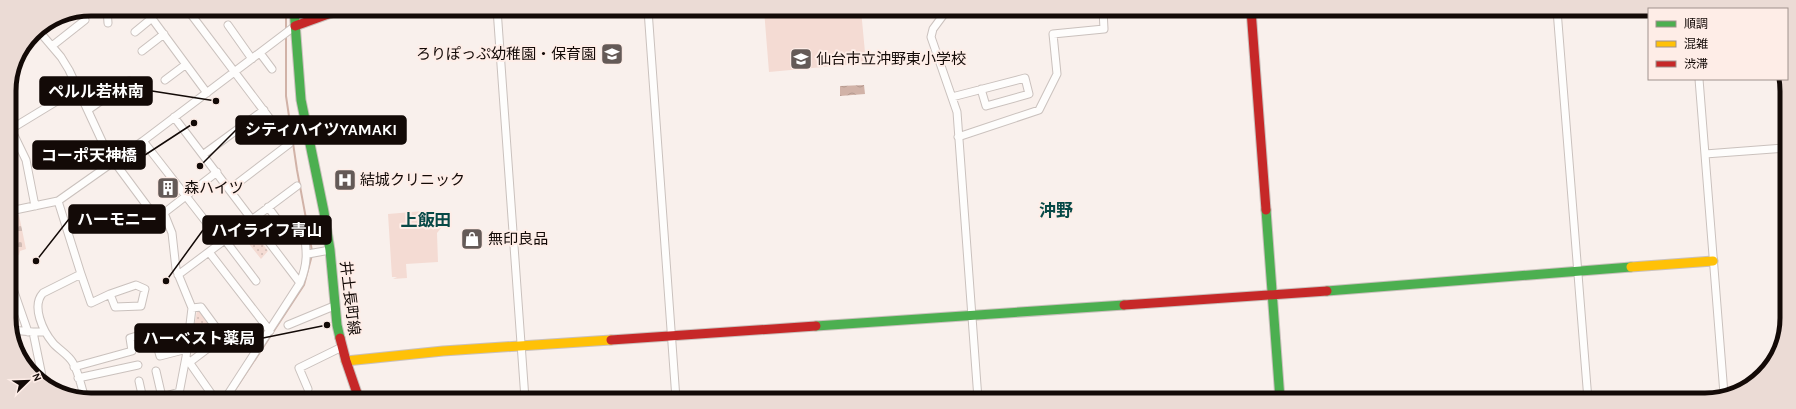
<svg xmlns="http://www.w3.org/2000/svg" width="1796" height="409" viewBox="0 0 1796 409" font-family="Karla,'Noto Sans JP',sans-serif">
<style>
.green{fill:#f4dbd3}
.cemetery{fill:url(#cemetery-stones)}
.park{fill:url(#park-dots)}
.water{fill:url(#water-waves)}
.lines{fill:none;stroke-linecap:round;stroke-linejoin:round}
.stream{stroke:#d1b2a7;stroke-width:2}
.street-casing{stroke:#cac1bd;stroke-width:9}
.fast-casing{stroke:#cac1bd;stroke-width:11}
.slow-casing{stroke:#cac1bd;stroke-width:11}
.jam-casing{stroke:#cac1bd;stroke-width:11}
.street{stroke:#fefdfc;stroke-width:7}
.fast{stroke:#4caf50;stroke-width:9}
.slow{stroke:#ffc107;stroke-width:9}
.jam{stroke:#c62828;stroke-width:9}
.labels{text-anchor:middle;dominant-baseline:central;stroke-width:4;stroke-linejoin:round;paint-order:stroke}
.poi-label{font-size:15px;fill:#130a07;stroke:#feede7;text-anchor:start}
.street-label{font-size:15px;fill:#130a07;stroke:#feede7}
.quarter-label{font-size:17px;font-weight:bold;fill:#084946;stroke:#feede7}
.rim{fill:none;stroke:#130a07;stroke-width:5}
.leader{fill:none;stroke:#130a07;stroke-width:1.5}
.callout-dot{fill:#130a07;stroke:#feede7;stroke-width:1.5}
.callout{fill:#130a07;stroke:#130a07;stroke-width:1.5}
.callout-label{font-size:16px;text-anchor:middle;font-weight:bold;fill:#fff}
</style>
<defs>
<pattern id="cemetery-stones" width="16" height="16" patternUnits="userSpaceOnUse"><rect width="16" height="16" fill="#f4dbd3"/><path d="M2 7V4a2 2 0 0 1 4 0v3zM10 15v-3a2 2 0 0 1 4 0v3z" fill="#d0bbb4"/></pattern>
<pattern id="park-dots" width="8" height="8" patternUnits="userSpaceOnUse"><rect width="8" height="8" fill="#f4dbd3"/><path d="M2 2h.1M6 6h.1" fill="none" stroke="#d0bbb4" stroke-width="1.8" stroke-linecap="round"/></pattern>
<pattern id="water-waves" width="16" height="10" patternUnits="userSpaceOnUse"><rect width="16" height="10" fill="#d1b2a7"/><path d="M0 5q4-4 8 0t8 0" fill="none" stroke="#b3988e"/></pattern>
</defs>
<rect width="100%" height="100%" fill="#f9f0ec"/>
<path class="green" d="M764,10H861L866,63L769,72Z
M435,210L439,213L441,228L437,233L438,262L406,264L407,278L393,279L397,277H392L388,214Z"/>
<path class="cemetery" d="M19,215L26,249L20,251L19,255L12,256L10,216Z"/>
<path class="park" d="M258,237L268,251L261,259L249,244Z
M200,310L210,325L192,338L197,311Z"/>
<path class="water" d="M864,85L865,94L840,96V86Z"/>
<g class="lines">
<path class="stream" d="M286,31V9
M286,36V96L297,170L312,251
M233,393L304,285L312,255"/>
<g class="street-casing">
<path id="street" d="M107,9L108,23
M145,9L207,93
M187,9L289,144L230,189
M497,9L525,399
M648,10L676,399
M947,10L933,29L931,37L957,112L978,399
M1557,10L1588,400
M228,25L252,59
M38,30L61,57L69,70L107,152L153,214L164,213L217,172
M135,32L152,18
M52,46L85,20
M142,51L164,34
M260,53L272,69
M1699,79L1724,394
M165,80L185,65
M10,81L13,85
M952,97L1025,78L1029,94L986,106L981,89
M88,110L129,81
M174,117L300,283
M958,137L1039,110L1057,74L1053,34L1104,29L1103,10
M143,141L210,227
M10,148L17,144
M204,154L264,110
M1705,154L1785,148
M35,206L26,160L11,129L62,98
M10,211L58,201
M164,213L172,233L176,269L192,308L186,357L178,399
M225,240L256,281
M209,252L270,331
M308,254L330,250
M81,274L91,303L110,294L136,285L145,289L141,306L115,307L110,294
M178,275L297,186
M12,286L28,332
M288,325L334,306
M11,330L33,332H45
M33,332L43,381
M187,359L215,399
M190,362L223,337L201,307L192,308
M74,367L132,351L130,338L153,331L160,356L187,349
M156,371L162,397
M78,378L138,365
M139,381L143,399
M308,389L299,368L342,347
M289,396L290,399
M85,398C81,387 79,373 73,363C69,355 59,350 53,343C43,331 31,306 43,293L81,274L58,201L143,141L295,26
M156,399L179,392
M225,399L300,283C308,263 307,252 304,232H299L290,237L268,207"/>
</g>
<g class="fast-casing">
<path id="fast" d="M294,9L301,100L324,212L330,250L337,325L340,338
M1266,210L1280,399
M1327,291L1631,267
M816,326L1124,305"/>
</g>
<g class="slow-casing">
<path id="slow" d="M1631,267L1713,261
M346,361L443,351L611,340"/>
</g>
<g class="jam-casing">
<path id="jam" d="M1251,10L1266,210
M295,26L342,9
M1124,305L1327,291
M340,338L346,361L359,399
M611,340L816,326"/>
</g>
<use href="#street" class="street"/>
<use href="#fast" class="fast"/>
<use href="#slow" class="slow"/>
<use href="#jam" class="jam"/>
</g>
<defs>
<g id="school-square" transform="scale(1.15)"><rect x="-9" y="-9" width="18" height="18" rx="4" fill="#645a57" stroke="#feede7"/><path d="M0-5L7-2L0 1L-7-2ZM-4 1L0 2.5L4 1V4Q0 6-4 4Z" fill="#fff"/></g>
<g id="hospital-square" transform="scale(1.15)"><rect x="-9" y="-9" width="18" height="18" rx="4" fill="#645a57" stroke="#feede7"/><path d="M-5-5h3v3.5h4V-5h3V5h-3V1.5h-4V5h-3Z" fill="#fff"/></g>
<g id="building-square" transform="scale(1.15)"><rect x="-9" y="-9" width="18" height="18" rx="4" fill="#645a57" stroke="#feede7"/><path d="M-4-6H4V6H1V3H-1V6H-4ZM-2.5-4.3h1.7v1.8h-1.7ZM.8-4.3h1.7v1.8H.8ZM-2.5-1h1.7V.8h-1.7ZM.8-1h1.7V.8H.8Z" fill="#fff"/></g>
<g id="shop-square" transform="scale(1.15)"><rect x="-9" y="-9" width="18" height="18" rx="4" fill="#645a57" stroke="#feede7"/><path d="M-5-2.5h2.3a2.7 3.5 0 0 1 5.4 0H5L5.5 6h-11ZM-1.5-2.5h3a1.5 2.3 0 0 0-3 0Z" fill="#fff"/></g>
</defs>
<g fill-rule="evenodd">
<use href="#school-square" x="612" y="54"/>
<use href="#school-square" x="801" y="59"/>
<use href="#hospital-square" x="345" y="180"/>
<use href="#building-square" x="168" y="188"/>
<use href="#shop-square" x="472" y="239"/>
</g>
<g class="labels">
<g class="poi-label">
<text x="596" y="54" text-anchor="end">ろりぽっぷ幼稚園・保育園</text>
<text x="816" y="59">仙台市立沖野東小学校</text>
<text x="360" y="180">結城クリニック</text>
<text x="184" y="188">森ハイツ</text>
<text x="488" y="239">無印良品</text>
</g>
<g class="street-label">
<text transform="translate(350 298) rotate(83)">井土長町線</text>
</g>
<g class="quarter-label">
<text x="1056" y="210">沖野</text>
<text x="426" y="220">上飯田</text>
</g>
</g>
<path d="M0 0H1796V409H0ZM91 16H1705A75 75 0 0 1 1780 91V318A75 75 0 0 1 1705 393H91A75 75 0 0 1 16 318V91A75 75 0 0 1 91 16Z" fill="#ebdbd5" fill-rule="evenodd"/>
<path class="rim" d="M91 16H1705A75 75 0 0 1 1780 91V318A75 75 0 0 1 1705 393H91A75 75 0 0 1 16 318V91A75 75 0 0 1 91 16Z"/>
<path class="leader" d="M216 101L152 91M200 166L236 130M194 123L145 155M36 261L69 219M166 281L203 230M327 325L263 338"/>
<g class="callout-dot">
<circle cx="216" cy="101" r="4"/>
<circle cx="200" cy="166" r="4"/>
<circle cx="194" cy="123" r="4"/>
<circle cx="36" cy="261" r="4"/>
<circle cx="166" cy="281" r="4"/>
<circle cx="327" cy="325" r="4"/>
</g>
<g class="callout">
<rect x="40" y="77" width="112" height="28" rx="4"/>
<rect x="236" y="116" width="170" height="28" rx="4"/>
<rect x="33" y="141" width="112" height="28" rx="4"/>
<rect x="69" y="205" width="96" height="28" rx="4"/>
<rect x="203" y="216" width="128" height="28" rx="4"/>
<rect x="135" y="324" width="128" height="28" rx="4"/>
</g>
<g class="callout-label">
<text x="96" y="97">ペルル若林南</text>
<text x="321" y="135">シティハイツYAMAKI</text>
<text x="89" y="161">コーポ天神橋</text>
<text x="117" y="225">ハーモニー</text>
<text x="267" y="236">ハイライフ青山</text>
<text x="199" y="344">ハーベスト薬局</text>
</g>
<rect x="1648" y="8" width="140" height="72" fill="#feede7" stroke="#a0928d"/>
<rect x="1656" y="21" width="20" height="6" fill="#4caf50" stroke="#a0928d"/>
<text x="1684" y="28" font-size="12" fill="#130a07">順調</text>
<rect x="1656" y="41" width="20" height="6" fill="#ffc107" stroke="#a0928d"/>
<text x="1684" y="48" font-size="12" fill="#130a07">混雑</text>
<rect x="1656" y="61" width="20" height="6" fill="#c62828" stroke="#a0928d"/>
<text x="1684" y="68" font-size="12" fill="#130a07">渋滞</text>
<g transform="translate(28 381) rotate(67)" stroke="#feede7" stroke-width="3" paint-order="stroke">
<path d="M0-3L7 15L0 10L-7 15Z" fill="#130a07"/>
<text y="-6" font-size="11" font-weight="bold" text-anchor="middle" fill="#130a07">N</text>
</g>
</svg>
